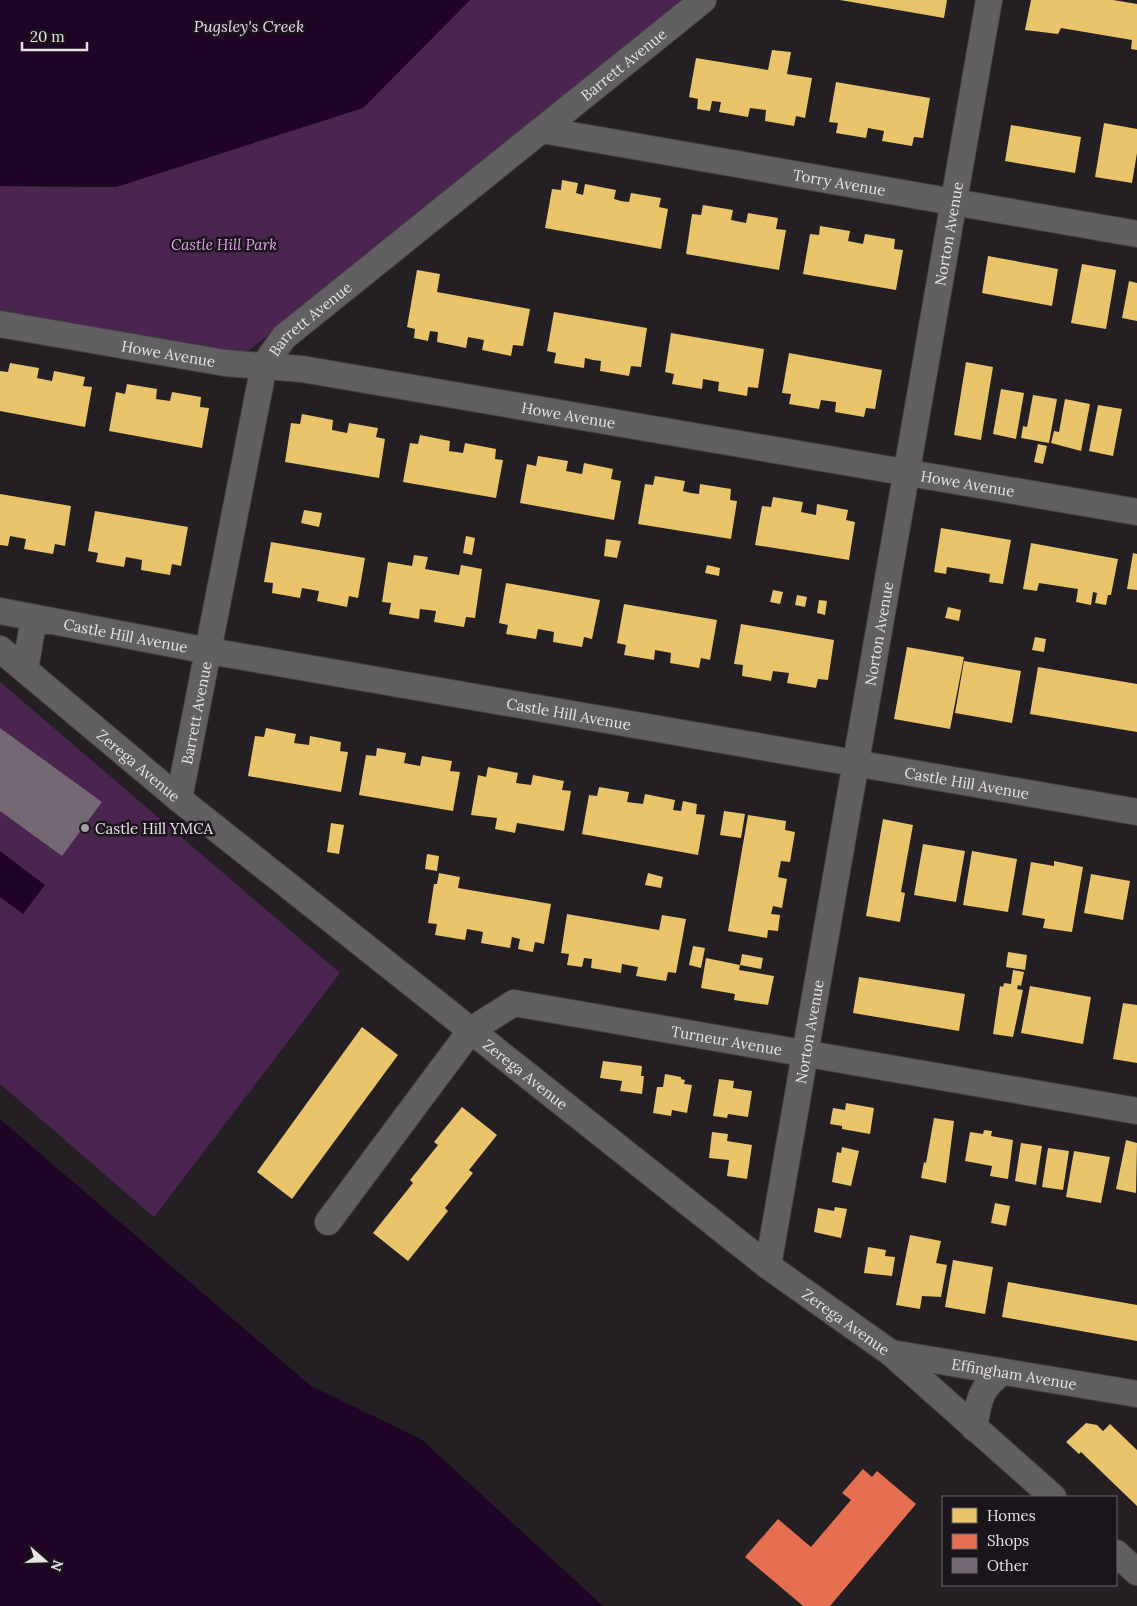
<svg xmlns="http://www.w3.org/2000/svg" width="1137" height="1606" viewBox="0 0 1137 1606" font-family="Lora,serif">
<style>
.green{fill:#4a254f}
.water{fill:#200425}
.homes{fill:#e9c46a}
.shops{fill:#e76f51}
.building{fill:#746875}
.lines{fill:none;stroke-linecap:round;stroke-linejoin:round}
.minor-casing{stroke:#403c40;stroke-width:28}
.minor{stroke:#615f61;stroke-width:26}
.poi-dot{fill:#a29ea2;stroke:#1a151b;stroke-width:2}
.labels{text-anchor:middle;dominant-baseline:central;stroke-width:5;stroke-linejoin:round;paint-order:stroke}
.street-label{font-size:15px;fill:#e6e2e6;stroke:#1a151b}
.park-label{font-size:15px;font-style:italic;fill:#e6a2f0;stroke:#1a151b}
.poi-label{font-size:15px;fill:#e6e2e6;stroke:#1a151b;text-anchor:start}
.water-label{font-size:16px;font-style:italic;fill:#f1d5f5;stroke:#1a151b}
</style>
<rect width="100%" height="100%" fill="#231f23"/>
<path class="green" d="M470,0H688L243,355L0,313V186L116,187L363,108Z
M0,682L340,973L154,1217L0,1084Z"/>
<path class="water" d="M0,0H470L363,108L116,187L0,186Z
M0,851L45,885L23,914L0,897Z
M0,1119L311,1386L421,1439L603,1606H0Z"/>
<path class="homes" d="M840,0H947L944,18Z
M1031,0H1113L1137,4V50L1131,49L1132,40L1061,28L1058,34L1025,30Z
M772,50L791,52L787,74L812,78L805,118L796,116L794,126L765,121L766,110L750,108L748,117L719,112L721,102L712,101L710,111L697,109L698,99L689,97L696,58L768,70Z
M836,82L930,98L923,138L914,137L912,146L882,141L884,131L868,128L866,138L836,133L838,123L829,122Z
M1104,123L1137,129V153L1132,183L1095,177Z
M1011,125L1081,137L1075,173L1005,161Z
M562,180L578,183L576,193L583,195L585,184L616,190L614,199L621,201L629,202L631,193L661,198L659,207L668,209L661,249L545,228L552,189L561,190Z
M703,205L733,210L731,220L746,223L748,213L778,218L776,229L786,230L779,270L686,254L692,214L701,215Z
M820,226L850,231L848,241L863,244L865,234L895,239L894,249L903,250L896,290L803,274L810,234L819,235Z
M988,256L1058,269L1052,306L982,293Z
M1082,264L1116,270L1106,329L1071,323Z
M417,270L440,274L437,292L530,309L523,346L513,345L511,356L482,350L484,340L468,337L466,348L437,342L438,332L430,331L428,341L414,338L415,329L407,327Z
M1129,281L1137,283V321L1122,318Z
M554,312L647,328L641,367L631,366L629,376L600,371L601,361L593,360L585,358L584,368L554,363L556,353L547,351Z
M671,333L764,349L758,388L748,387L747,396L718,391L719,382L703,379L702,389L672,384L674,374L665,372Z
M789,353L882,370L875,409L866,408L864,417L835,412L836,402L821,400L819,409L789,404L791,394L782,393Z
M966,362L993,367L981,440L954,435Z
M10,363L39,368L37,378L52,381L54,371L85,377L83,386L92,387L85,427L0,411V371L8,372Z
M127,384L157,389L156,399L170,401L172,392L201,397L200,407L209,408L202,448L109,431L116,392L125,394Z
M1001,389L1024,393L1016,439L993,434Z
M1033,395L1057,399L1049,443L1021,438L1023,426L1027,427Z
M1065,399L1090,404L1081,451L1051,443L1054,431L1059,432Z
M1098,405L1122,409L1113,456L1089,451Z
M302,414L333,420L332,430L347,433L349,423L378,428L376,437L385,439L379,478L285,462L291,423L300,424Z
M420,435L450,441L449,451L463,453L465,443L496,449L495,459L503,460L496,498L403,482L410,443L418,444Z
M1038,444L1047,446L1043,464L1034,462Z
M538,456L568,461L566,471L582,474L584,463L613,469L611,479L621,481L614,520L520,503L527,464L536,466Z
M655,476L685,481L683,491L691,493L699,494L700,484L731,489L730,500L737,501L731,539L638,524L645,484L653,485Z
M0,494L71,506L65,546L55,544L53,554L24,549L26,539L10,536L8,546L0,545Z
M773,497L803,502L801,512L816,515L817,504L848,510L846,520L855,522L849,560L755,545L762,506L771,507Z
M304,510L322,513L319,527L301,523Z
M95,511L188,527L181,566L172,564L170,575L141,570L142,560L126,557L124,567L96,562L98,553L88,551Z
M941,528L1011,540L1003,584L989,582L990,574L947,567L946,574L934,572Z
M466,536L475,538L472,555L463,553Z
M606,539L621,541L617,558L604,556Z
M271,542L365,558L358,598L349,596L347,607L317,601L319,591L302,588L300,598L272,593L273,583L264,582Z
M1031,543L1118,559L1111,595H1108L1106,605L1095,603L1097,593L1093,592L1091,605L1076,602L1078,589L1039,583L1037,591L1023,589Z
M1133,553L1137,554V590L1127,589Z
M414,555L428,557L425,569L459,575L461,565L482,569L475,618L466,617L464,627L434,622L436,611L420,609L419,619L389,614L391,603L382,602L388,562L412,566Z
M707,565L720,568L719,576L705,573Z
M506,583L600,600L592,639L584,637L582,647L553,642L554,632L538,629L536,639L506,634L508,625L499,623Z
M773,590L783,592L780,604L770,602Z
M797,595L807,597L805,607L795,605Z
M819,600L827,601L825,615L817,613Z
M624,604L717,620L710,660L701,658L699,668L670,663L671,653L655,650L654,660L624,655L626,645L617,643Z
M948,607L961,610L959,621L945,618Z
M741,624L834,640L828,680L818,679L816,688L787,683L789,673L773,671L771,681L742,676L743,665L734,664Z
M1035,637L1046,639L1044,652L1032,650Z
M907,647L964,657L950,729L894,719Z
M964,661L1021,671L1012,723L955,713Z
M1038,667L1137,684V732L1030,714Z
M266,728L296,734L294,743L309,745L310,736L341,742L340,751L348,752L341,792L248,776L255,736L264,737Z
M377,748L406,753L404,763L420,766L422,756L452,761L450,771L460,772L453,811L359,795L366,755L376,756Z
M488,767L518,773L516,783L531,785L533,775L564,781L562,790L571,791L564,831L517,823L515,833L495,829L497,818L471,815L478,775L486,777Z
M599,787L629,792L627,802L643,804L645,794L675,800L673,810L681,811L683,801L697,804L696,814L705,815L698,855L582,834L589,795L597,796Z
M724,811L745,814L741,838L720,835Z
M748,815L786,821L785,830L795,832L790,862L781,861L778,877L787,879L782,908L773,906L771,914L780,915L778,931L768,930L767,938L728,931Z
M883,819L913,825L901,892L905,893L900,922L866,916Z
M331,823L344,825L339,854L327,852Z
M923,844L965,851L956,902L914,895Z
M972,851L1017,859L1008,912L963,905Z
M427,854L439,856L437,871L425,869Z
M1054,861L1083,867L1072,932L1043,928L1045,919L1022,915L1031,862L1054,866Z
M439,873L460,877L458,888L551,904L544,944L535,942L533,952L518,949L520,939L512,937L510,948L481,943L483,932L467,929L465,940L435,935L437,924L428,923L434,884H437Z
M648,873L663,877L661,888L645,885Z
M1091,874L1130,881L1123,920L1084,913Z
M567,914L659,930L662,915L686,919L676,973L668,972L666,981L636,976L638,967L622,964L621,973L591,968L592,959L584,958L582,967L567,965L569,954L561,953Z
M693,946L705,948L701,968L689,965Z
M1008,952L1027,955L1025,970L1006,967Z
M742,954L763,958L761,969L740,965Z
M706,958L740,965L739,970L774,976L768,1005L734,1000L735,994L701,988Z
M1013,970L1024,972L1021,986L1018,985L1017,989L1023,990L1013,1037L993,1034L1000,986L1003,987L1004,983L1011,984Z
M859,977L965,994L959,1031L853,1013Z
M1030,986L1091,997L1083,1044L1021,1033Z
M1123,1003L1137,1005V1063L1113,1059Z
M362,1027L398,1055L292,1199L257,1172Z
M603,1061L642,1066L641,1076H644L642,1094L620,1091L622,1081L600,1078Z
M665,1074L681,1077V1079L685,1080L684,1084L692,1085L687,1113L672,1110L671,1116L653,1113L657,1087H663Z
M719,1079L734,1081L733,1088L752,1091L748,1117L728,1114L727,1118L713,1116Z
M846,1103L874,1108L870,1134L842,1129V1126L830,1124L833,1108L845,1110Z
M462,1107L497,1135L469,1170L473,1173L445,1208L448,1211L408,1261L373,1233L413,1183L410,1180L438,1145L434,1142Z
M934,1118L954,1121L946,1183L921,1178L924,1162L926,1163Z
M984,1130L992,1131L991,1136L1013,1140L1008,1179L990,1176L992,1166L965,1161L970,1132L983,1134Z
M712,1132L728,1134L727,1141L752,1145L747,1179L727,1176L729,1160L709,1158Z
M1126,1140L1137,1143L1136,1193L1116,1189Z
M1021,1143L1042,1146L1036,1185L1015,1181Z
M842,1147L859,1151L851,1186L832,1182L837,1152L841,1153Z
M1048,1148L1069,1151L1063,1190L1042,1187Z
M1074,1151L1110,1157L1101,1203L1066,1197Z
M995,1203L1010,1206L1006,1226L991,1223Z
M835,1207L847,1209L841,1238L814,1232L818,1208L834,1211Z
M910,1235L941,1241L936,1263L947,1265L941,1297L922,1296L920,1309L896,1305Z
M868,1247L886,1250L885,1256L895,1257L892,1276L864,1273Z
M953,1260L993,1267L985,1314L945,1307Z
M1008,1282L1137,1305V1341L1002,1317Z
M1086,1423L1097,1425L1103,1431L1110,1424L1137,1450V1506L1081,1452L1079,1454L1066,1442Z"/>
<path class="shops" d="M863,1469L872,1477L877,1471L916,1504L830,1606H803L745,1557L778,1519L811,1547L851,1500L842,1493Z"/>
<path class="building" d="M0,728L102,802L62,856L0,811Z"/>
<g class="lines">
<g class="minor-casing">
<g id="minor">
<path id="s1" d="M542,130L1137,234"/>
<path id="s2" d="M0,324L225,363L302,369L1137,512"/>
<path id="s3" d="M0,611L209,651L1137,812"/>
<path id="s4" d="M0,649L179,799L768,1266L891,1353L1053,1497"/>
<path d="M25,670L32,629L39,621H49"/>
<path id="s5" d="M179,799L264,365L284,337L703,0"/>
<path id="s6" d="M328,1222L471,1030L514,1003L1137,1111"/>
<path id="s7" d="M768,1266L989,0"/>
<path id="s8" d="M891,1353L1137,1394"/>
<path d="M974,1428C979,1401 979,1388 1003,1372"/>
<path d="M1116,1553L1137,1572"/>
</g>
</g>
<use href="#minor" class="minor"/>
</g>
<circle class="poi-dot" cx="85" cy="828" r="5"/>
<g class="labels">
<g class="street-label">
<text stroke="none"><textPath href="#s5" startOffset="912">Barrett Avenue</textPath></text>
<text stroke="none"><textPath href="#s1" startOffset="302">Torry Avenue</textPath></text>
<text stroke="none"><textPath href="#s7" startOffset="1048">Norton Avenue</textPath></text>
<text stroke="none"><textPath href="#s5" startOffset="508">Barrett Avenue</textPath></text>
<text stroke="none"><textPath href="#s2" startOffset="171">Howe Avenue</textPath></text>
<text stroke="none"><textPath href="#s2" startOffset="576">Howe Avenue</textPath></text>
<text stroke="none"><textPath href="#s2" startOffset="981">Howe Avenue</textPath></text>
<text stroke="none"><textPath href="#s7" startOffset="642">Norton Avenue</textPath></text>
<text stroke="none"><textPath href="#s3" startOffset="128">Castle Hill Avenue</textPath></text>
<text stroke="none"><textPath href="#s3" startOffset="578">Castle Hill Avenue</textPath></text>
<text stroke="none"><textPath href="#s5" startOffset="88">Barrett Avenue</textPath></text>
<text stroke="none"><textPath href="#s4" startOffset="181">Zerega Avenue</textPath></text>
<text stroke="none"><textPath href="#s3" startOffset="982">Castle Hill Avenue</textPath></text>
<text stroke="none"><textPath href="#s7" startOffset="238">Norton Avenue</textPath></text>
<text stroke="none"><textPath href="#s6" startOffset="506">Turneur Avenue</textPath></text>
<text stroke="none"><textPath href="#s4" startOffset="676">Zerega Avenue</textPath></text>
<text stroke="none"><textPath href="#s4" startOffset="1081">Zerega Avenue</textPath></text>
<text stroke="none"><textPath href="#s8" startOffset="125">Effingham Avenue</textPath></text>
</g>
<g class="park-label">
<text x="224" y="244">Castle Hill Park</text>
</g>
<g class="poi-label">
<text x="95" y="828">Castle Hill YMCA</text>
</g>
<g class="water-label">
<text x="249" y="26">Pugsley's Creek</text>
</g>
</g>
<rect x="942" y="1496" width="175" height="90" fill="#1a151b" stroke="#6c676c"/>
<rect x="952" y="1508" width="25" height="15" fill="#e9c46a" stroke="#6c676c"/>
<text x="987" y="1521" font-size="15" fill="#e6e2e6">Homes</text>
<rect x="952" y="1534" width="25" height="15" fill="#e76f51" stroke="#6c676c"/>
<text x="987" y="1546" font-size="15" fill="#e6e2e6">Shops</text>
<rect x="952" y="1558" width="25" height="15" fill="#746875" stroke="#6c676c"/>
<text x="987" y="1571" font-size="15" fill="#e6e2e6">Other</text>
<g transform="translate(45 1561) rotate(110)" stroke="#1a151b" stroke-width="4" paint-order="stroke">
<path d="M0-4L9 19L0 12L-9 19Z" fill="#e6e2e6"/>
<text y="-8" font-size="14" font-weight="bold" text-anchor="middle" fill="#e6e2e6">N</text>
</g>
<path d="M22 42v8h65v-8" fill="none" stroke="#e6e2e6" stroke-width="2.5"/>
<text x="30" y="42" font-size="15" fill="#e6e2e6" stroke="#1a151b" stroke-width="4" paint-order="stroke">20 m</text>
</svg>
